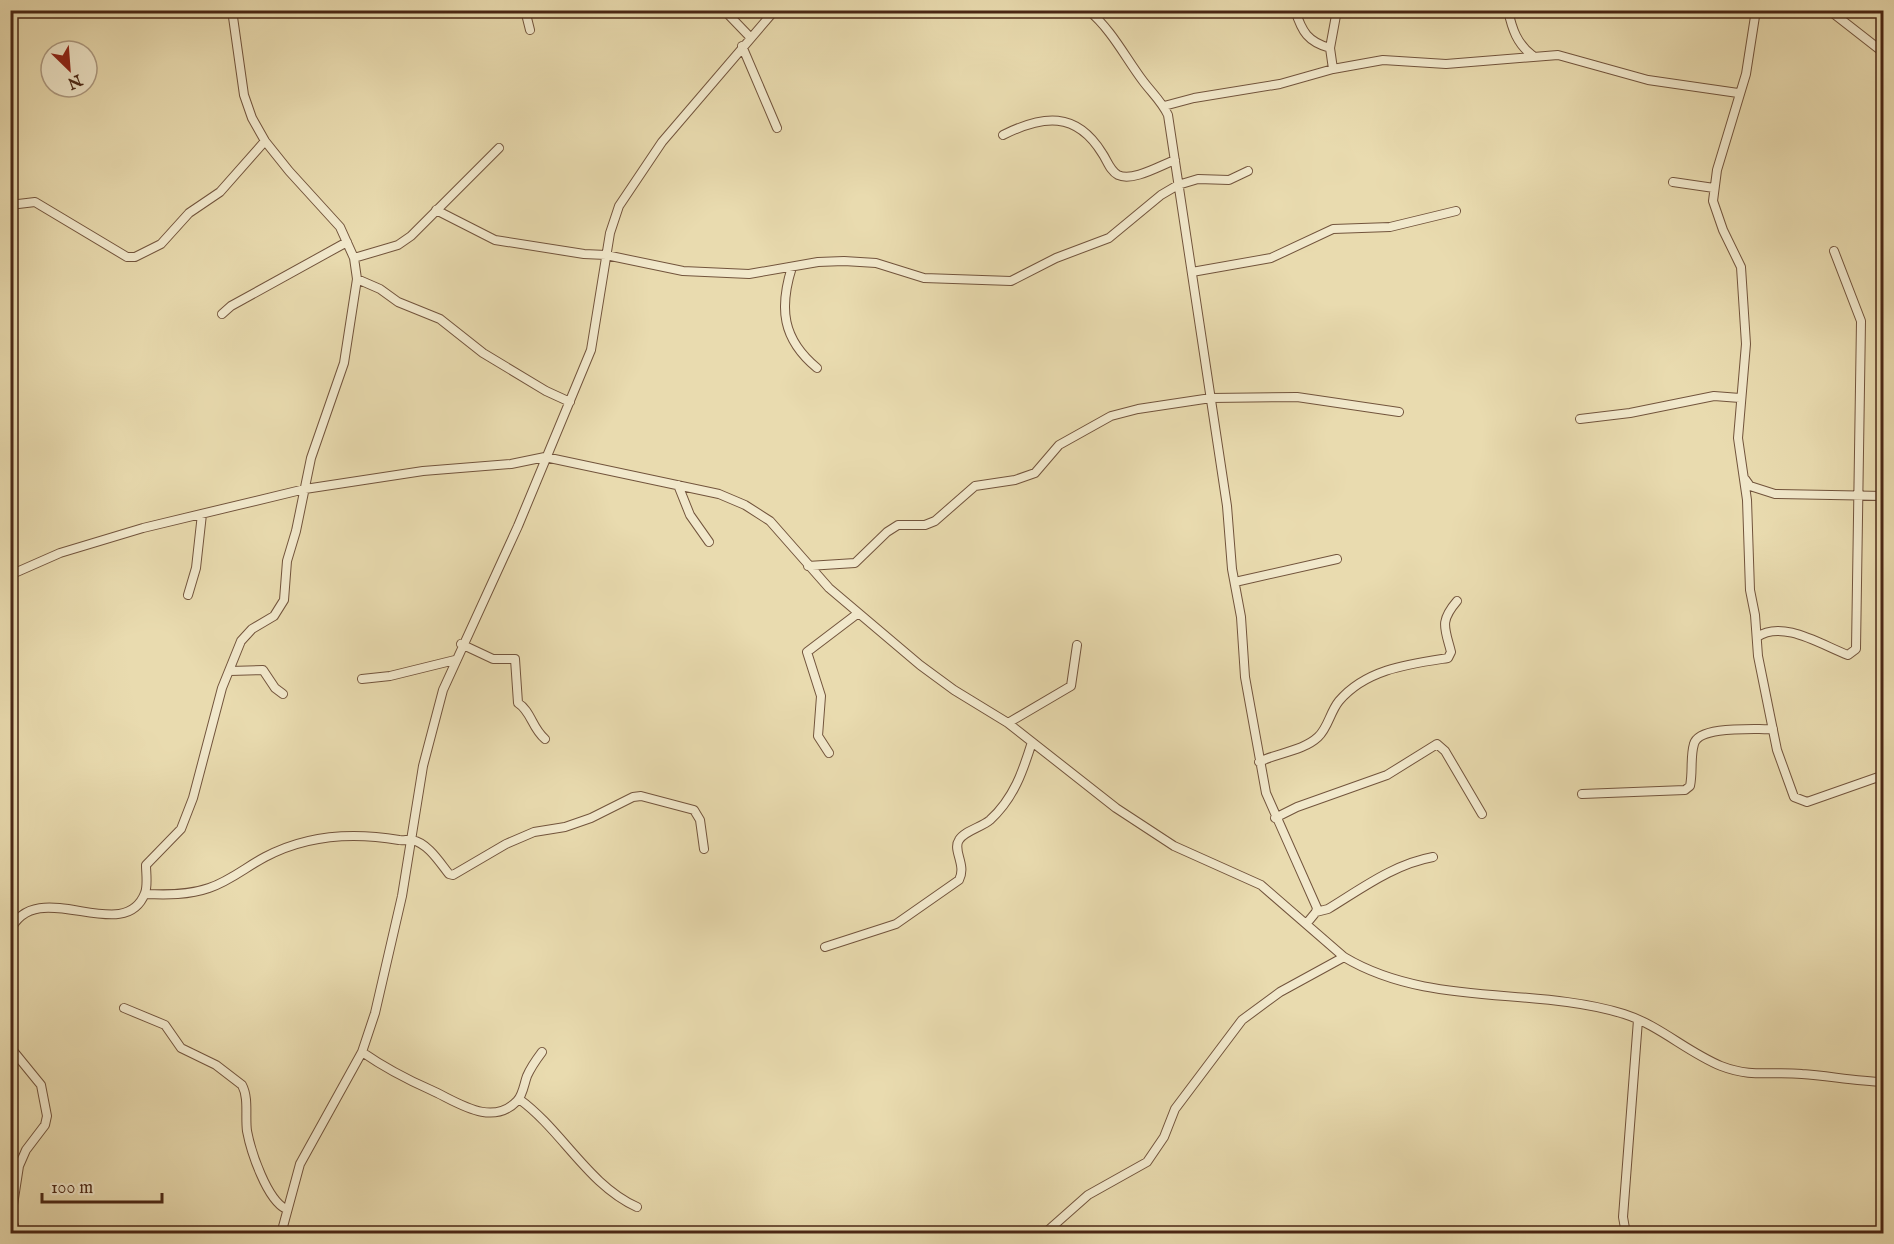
<svg xmlns="http://www.w3.org/2000/svg" width="1894" height="1244" viewBox="0 0 1894 1244" font-family="'IM FELL English',serif">
<style>
.lines{fill:none;stroke-linecap:round;stroke-linejoin:round}
.minor-casing{stroke:#72543c;stroke-width:10}
.minor{stroke:#f1e8cb;stroke-width:8}
</style>
<rect width="100%" height="100%" fill="#e9dbaf"/>
<filter id="stains"><feTurbulence type="fractalNoise" baseFrequency=".00333" numOctaves="4"/><feColorMatrix values="0 0 0 0 .2 0 0 0 0 .09 0 0 0 0 .02 0 0 0 .5 -.17"/></filter>
<radialGradient id="worn" r=".72"><stop offset=".6" stop-color="#630" stop-opacity="0"/><stop offset="1" stop-color="#630" stop-opacity=".3"/></radialGradient>
<g class="lines">
<g class="minor-casing">
<path id="minor" d="M525,10L530,30
M724,10L750,37
M1088,10C1112,30 1125,57 1143,81C1152,93 1162,102 1168,115L1227,506L1232,569L1241,617L1245,677L1266,793L1317,908L1316,912L1307,923
M1295,10C1302,32 1308,42 1330,48
M1508,10C1512,29 1517,44 1533,56
M1756,10L1746,74L1717,170L1713,201L1723,230L1741,267L1746,344L1738,438L1747,500L1750,590L1755,615L1758,656L1777,750L1794,797L1807,802L1884,775
M1829,10L1884,53
M742,46L777,128
M1333,69L1330,48L1337,10
M1164,106L1194,98L1280,84L1333,69L1383,60L1446,64L1558,55L1648,80L1738,93
M1003,135C1043,115 1076,111 1102,153C1107,160 1110,171 1118,175C1133,182 1161,165 1175,160
M1673,182L1714,188
M10,205L35,202L127,257H135L161,244L189,213L220,192L265,141
M436,210L495,240L584,254L606,255L683,271L749,274L818,262L844,261L876,263L924,278L1011,281L1056,258L1109,238L1161,195L1178,185L1198,179L1229,180L1248,171
M354,258L398,245L411,236L499,148
M792,267C779,308 782,339 817,368
M1192,272L1271,258L1333,229L1390,227L1456,211
M357,279L380,289L398,302L440,319L483,353L546,391L570,402
M222,314L231,306L347,242
M1580,419L1630,413L1714,396L1740,398
M1745,479L1750,486L1775,494L1884,496
M678,485L690,515L709,542
M808,566L855,563L887,532L898,525H925L935,521L975,486L1015,480L1035,473L1059,445L1111,416L1138,409L1211,398L1297,397L1399,412
M10,575L60,553L143,528L305,489L423,471L511,464L545,457L719,494L745,505L770,521L829,588L920,665L954,690L1008,723L1116,808L1174,846L1261,885L1344,957C1429,1008 1534,986 1624,1014C1659,1025 1687,1052 1721,1066C1752,1078 1771,1071 1802,1074C1829,1076 1856,1081 1884,1082
M1235,582L1337,559
M188,595L196,568L202,514
M1757,637C1783,619 1823,646 1848,655L1856,649L1861,321L1834,251
M461,644L493,659H515L518,703C531,711 532,728 545,739
M230,671L263,670L275,688L283,694
M362,679L390,676L455,660
M1008,723L1071,686L1077,645
M829,753L818,736L821,696L807,652L857,614
M1259,762C1277,753 1303,751 1318,737C1328,728 1330,712 1339,701C1366,669 1409,664 1448,658L1451,652C1445,628 1439,622 1457,601
M1582,794L1685,790L1690,786C1693,772 1690,757 1694,744C1699,725 1756,730 1773,729
M1275,818L1297,807L1387,775L1437,744L1445,751L1482,814
M145,894C167,895 189,895 209,888C230,881 246,867 265,857C308,834 353,832 399,840C403,841 409,839 412,840C428,843 440,863 449,874L453,875L506,844L534,832L565,827L591,818L633,797L641,796L694,810L700,820L704,849
M1316,912L1328,909C1361,889 1394,864 1433,857
M10,931C36,873 124,948 145,893C148,885 146,873 146,865L181,829L193,798L222,688L241,641L252,629L274,616L284,600L287,561L296,531L311,458L344,363L357,279L354,258L340,227L289,171L265,141L252,118L244,95L232,10
M825,947L896,924L959,880C967,865 952,850 959,840C964,831 982,827 990,820C1014,798 1023,771 1032,742
M124,1008L165,1025L181,1048L216,1065L242,1085C249,1098 245,1116 247,1131C251,1152 267,1200 286,1209
M10,1047L41,1085L47,1116L45,1125L26,1150L19,1166L11,1218L17,1234
M362,1052C385,1068 406,1079 431,1090C456,1101 491,1128 517,1101C523,1095 524,1084 527,1076C531,1067 536,1060 542,1052
M519,1099C562,1130 588,1185 637,1207
M281,1234L300,1164L362,1052L375,1013L402,896L423,766L443,690L518,526L591,350L610,233L619,206L662,142L775,10
M1044,1234L1088,1195L1147,1162L1164,1137L1175,1109L1242,1020L1280,992L1344,957
M1626,1234L1623,1217L1638,1020"/>
</g>
<use href="#minor" class="minor"/>
</g>
<rect width="1894" height="1244" fill="none" stroke="#e9dbaf" stroke-width="36"/>
<rect x="12" y="12" width="1870" height="1220" fill="none" stroke="#4a2715" stroke-width="3"/>
<rect x="18" y="18" width="1858" height="1208" fill="none" stroke="#4a2715" stroke-width="1.5"/>
<g transform="translate(69 69) rotate(155)"><circle r="28" fill="#f1e8cb" stroke="#ae9b82" stroke-width="1.5"/>
<path d="M0-4.5L10 22L0 15L-10 22Z" fill="#8f2418"/>
<text y="-9" font-size="16" font-weight="bold" text-anchor="middle" fill="#4a2715">N</text>
</g>
<path d="M42 1193v9h120v-9" fill="none" stroke="#4a2715" stroke-width="3"/>
<text x="51" y="1193" font-size="18" fill="#4a2715" stroke="#f1e8cb" stroke-width="4.5" paint-order="stroke">100 m</text>
<rect width="100%" height="100%" filter="url(#stains)"/>
<rect width="100%" height="100%" fill="url(#worn)"/>
</svg>
